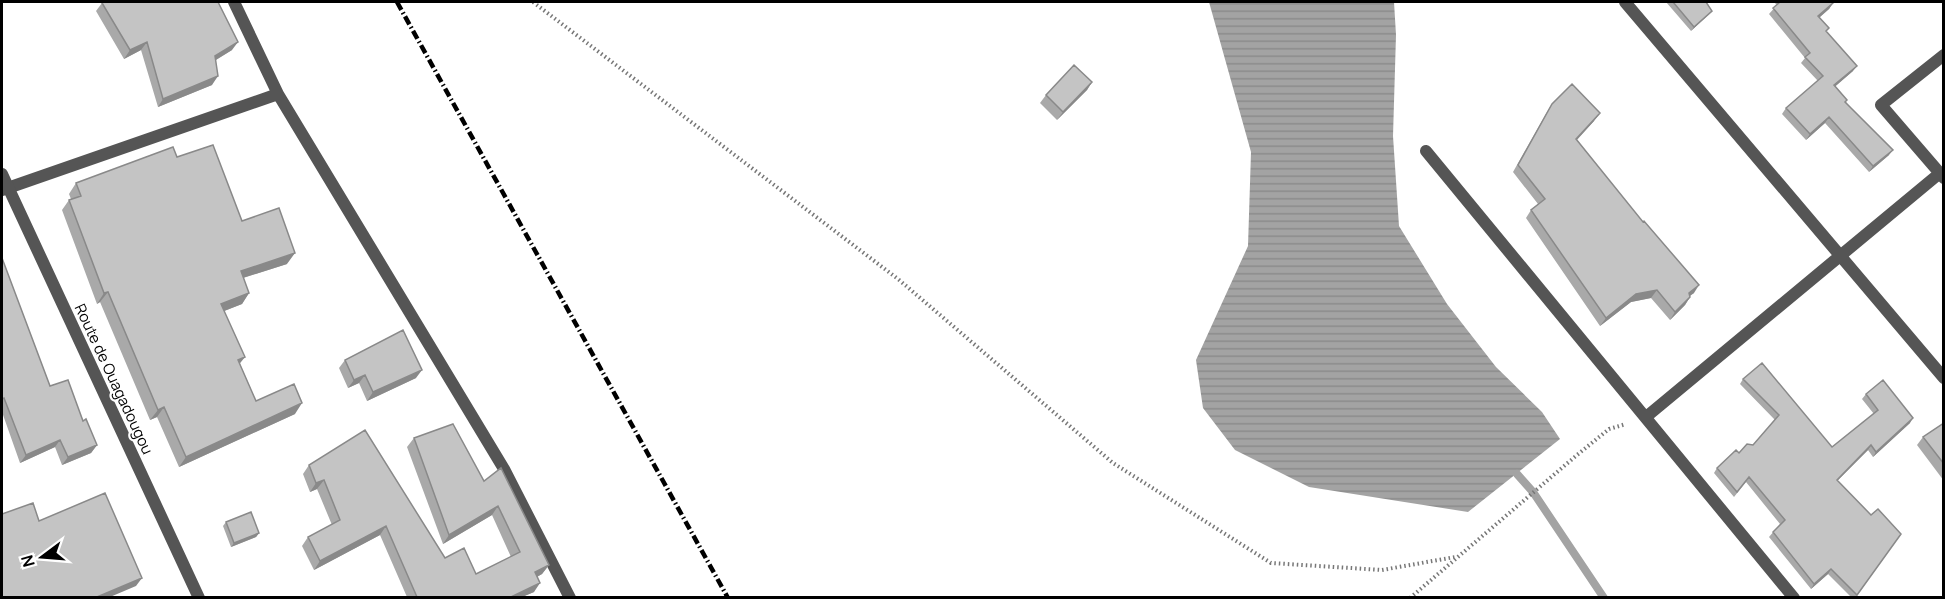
<svg xmlns="http://www.w3.org/2000/svg" width="1945" height="599" viewBox="0 0 1945 599" font-family="Manrope,sans-serif">
<style>
.water{fill:url(#water-rules)}
.lines{fill:none;stroke-linecap:round;stroke-linejoin:round}
.stream{stroke:#a3a3a3;stroke-width:8}
.path{stroke:#777;stroke-width:4;stroke-dasharray:1.5 3;stroke-linecap:butt}
.minor{stroke:#555;stroke-width:12}
.tertiary{stroke:#555;stroke-width:12}
.rail{stroke:#000;stroke-width:4.5;stroke-dasharray:9 3 1.5 3;stroke-linecap:butt}
.wall{fill:#a9a9a9}
.shaded-wall{fill:#898989}
.building{fill:#c4c4c4;stroke:#898989;stroke-width:1.5}
.labels{text-anchor:middle;dominant-baseline:central;stroke-width:4.5;stroke-linejoin:round;paint-order:stroke}
.street-label{font-size:15px;fill:#000;stroke:#fff}
</style>
<defs>
<pattern id="water-rules" width="6" height="5" patternUnits="userSpaceOnUse" patternTransform="scale(1.5)"><rect width="6" height="5" fill="#a3a3a3"/><path d="M0 2.5h6" fill="none" stroke="#8b8b8b"/></pattern>
</defs>
<rect width="100%" height="100%" fill="#fff"/>
<path class="water" d="M1209,2H1394L1396,35L1393,136L1399,226L1447,304L1496,367L1542,412L1560,439L1468,512L1309,487L1235,450L1203,408L1196,360L1248,246L1251,152Z"/>
<g class="lines">
<path class="stream" d="M1517,474L1533,492L1604,598"/>
<path class="path" d="M533,2L898,279L1113,463L1271,563L1382,570L1455,557
M1410,598L1577,455L1609,429L1626,424"/>
<path class="minor" d="M234,2L278,94L504,469L570,598
M1625,2L1944,378
M1944,55L1881,105L1944,178
M1426,151L1794,598
M2,190L278,94
M1646,417L1940,173"/>
<path class="tertiary" d="M2,174L199,598"/>
<path class="rail" d="M397,2L728,598"/>
</g>
<path class="wall" d="M1666,2H1706L1712,11L1708,15L1691,31Z
M1774,2H1832L1833,3L1829,9L1819,18L1826,32L1853,71L1835,86L1846,102L1889,155L1869,172L1825,123L1806,140L1782,114L1786,108L1818,81L1801,63L1805,58L1769,14L1777,5Z
M102,3L232,50L216,60L212,85L158,107L141,50L124,59L96,11Z
M1092,82L1087,90L1057,120L1040,103L1046,95Z
M1552,104L1594,121L1577,140L1694,293L1690,296V297L1685,305L1670,320L1651,298L1631,302L1600,326L1526,218L1531,210L1538,204L1513,172L1547,112Z
M177,157L242,221L287,264L243,278L249,293L242,304L224,311L240,364L256,401L295,414L179,467L157,417L150,420L100,302L97,304L62,210L69,200L71,199L69,194L76,183Z
M2,258L50,386L83,421L97,445L91,453L62,465L55,447L20,463L2,412Z
M345,360L416,378L367,401L359,383L348,388L339,368Z
M1743,379L1832,447L1874,414L1862,399L1866,394L1910,423L1873,457L1868,450L1837,481L1871,515L1901,534L1856,597H1851L1828,574L1811,589L1769,537L1780,524L1746,482L1734,497L1714,473L1717,468L1739,453L1753,445L1775,420L1740,384Z
M1944,423V481L1917,445L1923,437Z
M414,438L484,481L549,565L542,574L537,577L534,592L522,597H407L380,535L314,570L302,546L308,537L332,525L317,489L310,492L303,474L309,465L445,558L476,574L511,557L492,515L443,544L407,447Z
M226,522L259,533L256,537L231,547L223,526Z"/>
<path class="shaded-wall" d="M1833,3L1829,9L1814,22L1818,16Z
M1712,11L1708,15L1691,31L1694,27Z
M147,42L141,50L124,59L130,50Z
M238,42L232,50L209,64L215,56Z
M1857,66L1853,71L1830,91L1834,85Z
M218,76L212,85L158,107L163,99Z
M1092,82L1087,90L1057,120L1063,112Z
M1600,113L1594,121L1570,147L1576,139Z
M1829,117L1825,123L1806,140L1810,134Z
M1893,150L1889,155L1869,172L1873,166Z
M295,253L287,264L233,281L241,271Z
M1699,285L1694,293L1683,300L1689,293Z
M1657,290L1651,298L1631,302L1600,326L1606,318L1636,294Z
M108,292L100,302L97,304L104,293Z
M249,293L242,304L214,315L221,304Z
M1690,297L1685,305L1670,320L1675,312Z
M245,357L237,367L238,360Z
M422,370L416,378L367,401L373,392Z
M365,375L359,383L348,388L354,380Z
M302,403L295,414L179,467L186,457Z
M164,407L157,417L150,420L158,410Z
M1913,418L1910,423L1873,457L1876,452Z
M60,440L55,447L20,463L26,455Z
M97,445L91,453L62,465L68,457Z
M1871,445L1868,450L1833,485L1837,480Z
M324,480L317,489L310,492L316,483Z
M498,506L492,515L443,544L449,535Z
M386,526L380,535L314,570L320,561Z
M259,533L256,537L231,547L234,543Z
M549,565L542,574L529,581L535,572Z
M1831,569L1828,574L1811,589L1814,584Z
M142,578L136,586L110,597H97Z
M540,583L534,592L522,597H510Z"/>
<path class="building" d="M104,2H218L238,42L215,56L218,76L163,99L147,42L130,50L102,3Z
M1673,2H1706L1712,11L1694,27Z
M1780,2H1832L1833,3L1818,16L1829,28L1826,31L1857,66L1834,85L1847,100L1845,102L1893,150L1873,166L1829,117L1810,134L1786,108L1823,76L1805,57L1810,53L1773,8Z
M1074,65L1092,82L1063,112L1046,95Z
M1572,84L1600,113L1576,139L1643,222L1644,221L1699,285L1689,293L1690,297L1675,312L1657,290L1636,294L1606,318L1531,210L1545,199L1518,165L1552,104Z
M213,145L242,221L279,208L295,253L241,271L249,293L221,304L245,357L238,360L256,401L294,384L302,403L186,457L164,407L158,410L108,292L104,293L69,200L81,196L76,183L173,147L177,157Z
M2,258L50,386L68,380L83,421L86,419L97,445L68,457L60,440L26,455L4,398L2,399Z
M403,330L422,370L373,392L365,375L354,380L345,360Z
M1762,363L1832,447L1878,410L1866,394L1883,380L1913,418L1876,452L1871,445L1837,480L1871,515L1878,509L1901,534L1857,595L1831,569L1814,584L1773,532L1785,520L1749,477L1737,492L1717,468L1736,450L1739,453L1747,444L1753,445L1779,415L1743,379Z
M1944,423V464L1923,437Z
M453,424L484,481L501,468L549,565L535,572L540,583L511,597H417L386,526L320,561L308,537L340,520L324,480L316,483L309,465L365,430L445,558L464,548L476,574L520,552L498,506L449,535L414,438Z
M105,493L142,578L97,597H2V514L33,503L39,521Z
M251,512L259,533L234,543L226,522Z"/>
<g class="labels">
<g class="street-label">
<text transform="translate(114 379) rotate(65)">Route de Ouagadougou</text>
</g>
</g>
<rect width="1945" height="599" fill="none" stroke="#000000" stroke-width="6"/>
<g transform="translate(42 557) rotate(254)" stroke="#ffffff" stroke-width="4.5" paint-order="stroke">
<path d="M0-4.5L10 22L0 15L-10 22Z" fill="#000000"/>
<text y="-9" font-size="16" font-weight="bold" text-anchor="middle" fill="#000000">N</text>
</g>
</svg>
